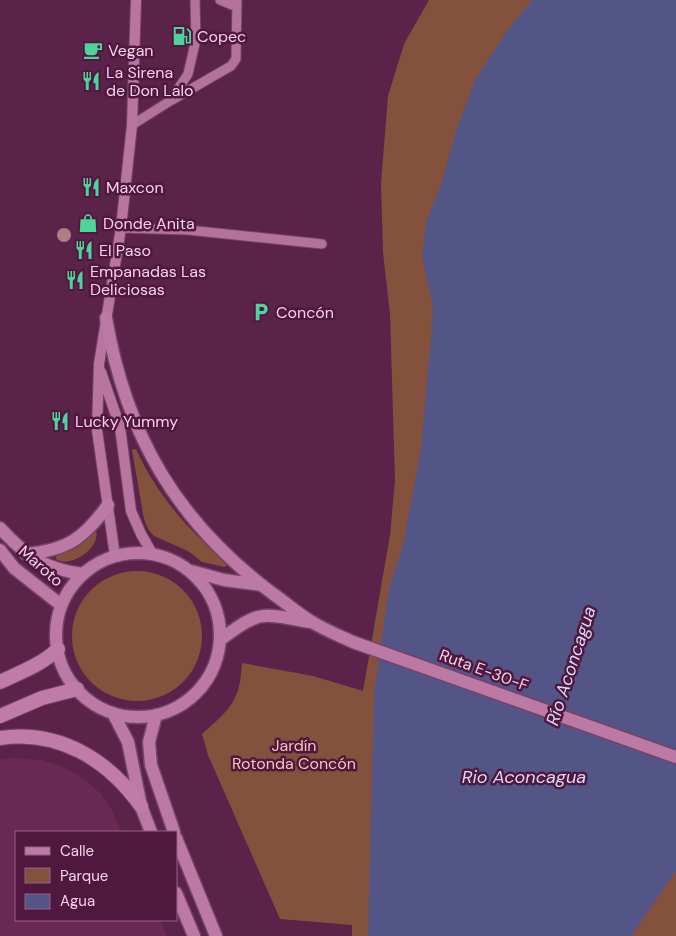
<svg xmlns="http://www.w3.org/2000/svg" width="676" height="936" viewBox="0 0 676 936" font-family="'DM Sans',sans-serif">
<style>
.built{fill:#692955}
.green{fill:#84513d}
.water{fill:#545587}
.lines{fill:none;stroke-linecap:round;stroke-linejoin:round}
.service-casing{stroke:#754367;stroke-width:11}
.secondary-casing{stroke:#754367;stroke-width:12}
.primary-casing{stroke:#754367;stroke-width:15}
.trunk-casing{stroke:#754367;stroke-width:16}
.service{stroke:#b3729c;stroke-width:9}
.secondary{stroke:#b875a0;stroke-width:10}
.primary{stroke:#bd79a5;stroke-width:12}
.trunk{stroke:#c07ba8;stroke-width:14}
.tree{fill:#b27c83}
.labels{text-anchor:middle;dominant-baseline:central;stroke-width:5;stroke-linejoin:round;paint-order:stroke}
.poi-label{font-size:16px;fill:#f5d1e7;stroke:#50183f;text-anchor:start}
.street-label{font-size:16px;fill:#f5d1e7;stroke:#50183f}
.park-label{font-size:16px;fill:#f9c5b1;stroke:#50183f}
.water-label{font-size:18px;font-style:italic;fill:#d8dbfb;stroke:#50183f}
</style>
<rect width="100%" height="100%" fill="#5c234a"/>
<path class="built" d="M10,758L42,760L59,765L74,773L88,782L101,794L111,809L122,832H16V920H160L167,936H0V760Z"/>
<path class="green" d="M429,0H676V936H352V925L280,919L208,755L202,734C230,709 240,702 242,663L313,676L363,691L390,535L395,480L390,314L383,252L381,183L388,96L404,44Z
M136,449C148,476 166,502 186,524C199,538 213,551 227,565L225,567L202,562L188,551L154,536L148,529L144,519L132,450Z
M96,530C101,548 71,569 56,559V556L76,548Z
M72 636a65 65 0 1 1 130 0a65 65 0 1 1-130 0Z"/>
<path class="water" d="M532,0H676V871L631,936H368L374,694L389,588L403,545L421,448L431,337L433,306L422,256L426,222L441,184L456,131L476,78L506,32Z"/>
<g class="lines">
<g class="service-casing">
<path id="service" d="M220,0L237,7
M172,100L231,66L236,59L237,0
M132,125L170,101L188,74L196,39L195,0
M121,228L188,230L322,244"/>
</g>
<g class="secondary-casing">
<path id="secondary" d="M101,372L120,427L131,511L141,534L153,555
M115,556L97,430L99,364L121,228L132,125L136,0"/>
</g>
<g class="primary-casing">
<path id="primary" d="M106,318C126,435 177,522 272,593C285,602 298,614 312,622C325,630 340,636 353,642L676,757
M0,528C26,556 44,569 83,574
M0,550L14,568L61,605
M56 635a82 82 0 1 1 164 0a82 82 0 1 1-164 0Z
M26,554C68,550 84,538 108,505
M191,571L224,580L262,585
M220,640C231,632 244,621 258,617C274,613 294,620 310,622
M113,713L128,742L141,806L151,832
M156,715L149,742L151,765L174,832
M176,838L216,936
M176,893L194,936"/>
</g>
<g class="trunk-casing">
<path id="trunk" d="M0,682C21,672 41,665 58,649
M0,716L42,698L77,689
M0,738C59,729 108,760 141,806"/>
</g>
<use href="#service" class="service"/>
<use href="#secondary" class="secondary"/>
<use href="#primary" class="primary"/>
<use href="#trunk" class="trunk"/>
</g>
<circle class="tree" cx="64" cy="235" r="7"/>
<defs>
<g id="fuel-bare" transform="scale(1.5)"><path d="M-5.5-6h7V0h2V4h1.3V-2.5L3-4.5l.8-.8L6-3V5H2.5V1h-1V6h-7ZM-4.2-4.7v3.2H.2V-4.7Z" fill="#4ed39a" stroke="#50183f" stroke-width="2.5" paint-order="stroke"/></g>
<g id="cafe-bare" transform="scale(1.5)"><path d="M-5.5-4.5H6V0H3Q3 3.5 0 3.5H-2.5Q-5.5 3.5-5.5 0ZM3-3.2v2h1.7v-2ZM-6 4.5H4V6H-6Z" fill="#4ed39a" stroke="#50183f" stroke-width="2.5" paint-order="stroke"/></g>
<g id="restaurant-bare" transform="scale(1.5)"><path d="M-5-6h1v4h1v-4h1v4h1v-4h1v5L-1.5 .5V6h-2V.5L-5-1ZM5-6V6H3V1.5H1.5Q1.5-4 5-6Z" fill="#4ed39a" stroke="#50183f" stroke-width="2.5" paint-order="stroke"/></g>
<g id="shop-bare" transform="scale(1.5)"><path d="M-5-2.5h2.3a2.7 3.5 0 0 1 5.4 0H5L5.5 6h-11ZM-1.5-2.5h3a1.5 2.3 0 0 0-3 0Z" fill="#4ed39a" stroke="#50183f" stroke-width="2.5" paint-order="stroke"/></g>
<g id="parking-bare" transform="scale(1.5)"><path d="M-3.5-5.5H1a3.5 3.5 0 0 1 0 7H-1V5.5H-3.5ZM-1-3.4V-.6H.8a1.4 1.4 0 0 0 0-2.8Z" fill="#4ed39a" stroke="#50183f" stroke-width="2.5" paint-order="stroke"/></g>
</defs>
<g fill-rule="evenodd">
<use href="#fuel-bare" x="182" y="36"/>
<use href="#cafe-bare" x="93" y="50"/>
<use href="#restaurant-bare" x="91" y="81"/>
<use href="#restaurant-bare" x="91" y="187"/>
<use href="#shop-bare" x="88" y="223"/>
<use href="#restaurant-bare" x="84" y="250"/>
<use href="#restaurant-bare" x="75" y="280"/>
<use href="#parking-bare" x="261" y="312"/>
<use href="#restaurant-bare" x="60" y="421"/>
</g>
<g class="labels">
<g class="poi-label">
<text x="197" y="36">Copec</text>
<text x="108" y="50">Vegan</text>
<text x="106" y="72">La Sirena<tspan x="106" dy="18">de Don Lalo</tspan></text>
<text x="106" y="187">Maxcon</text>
<text x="103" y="223">Donde Anita</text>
<text x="99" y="250">El Paso</text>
<text x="90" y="271">Empanadas Las<tspan x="90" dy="18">Deliciosas</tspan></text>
<text x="276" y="312">Concón</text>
<text x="75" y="421">Lucky Yummy</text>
</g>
<g class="street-label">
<text transform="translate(41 566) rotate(41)">Maroto</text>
<text transform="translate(484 670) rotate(20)">Ruta E-30-F</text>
</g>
<g class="park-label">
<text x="294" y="745">Jardín<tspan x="294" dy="18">Rotonda Concón</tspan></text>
</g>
<g class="water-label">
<text transform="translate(571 666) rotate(-72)">Río Aconcagua</text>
<text x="524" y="777">Rio Aconcagua</text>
</g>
</g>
<rect x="15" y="831" width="162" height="90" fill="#50183f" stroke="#926282"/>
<rect x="25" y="847" width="25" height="8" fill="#bd79a5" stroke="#926282"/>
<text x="60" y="856" font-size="15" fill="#f5d1e7">Calle</text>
<rect x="25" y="868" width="25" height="15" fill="#84513d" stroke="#926282"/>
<text x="60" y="881" font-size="15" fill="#f5d1e7">Parque</text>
<rect x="25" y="894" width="25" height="15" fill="#545587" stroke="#926282"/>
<text x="60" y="906" font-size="15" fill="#f5d1e7">Agua</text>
</svg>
